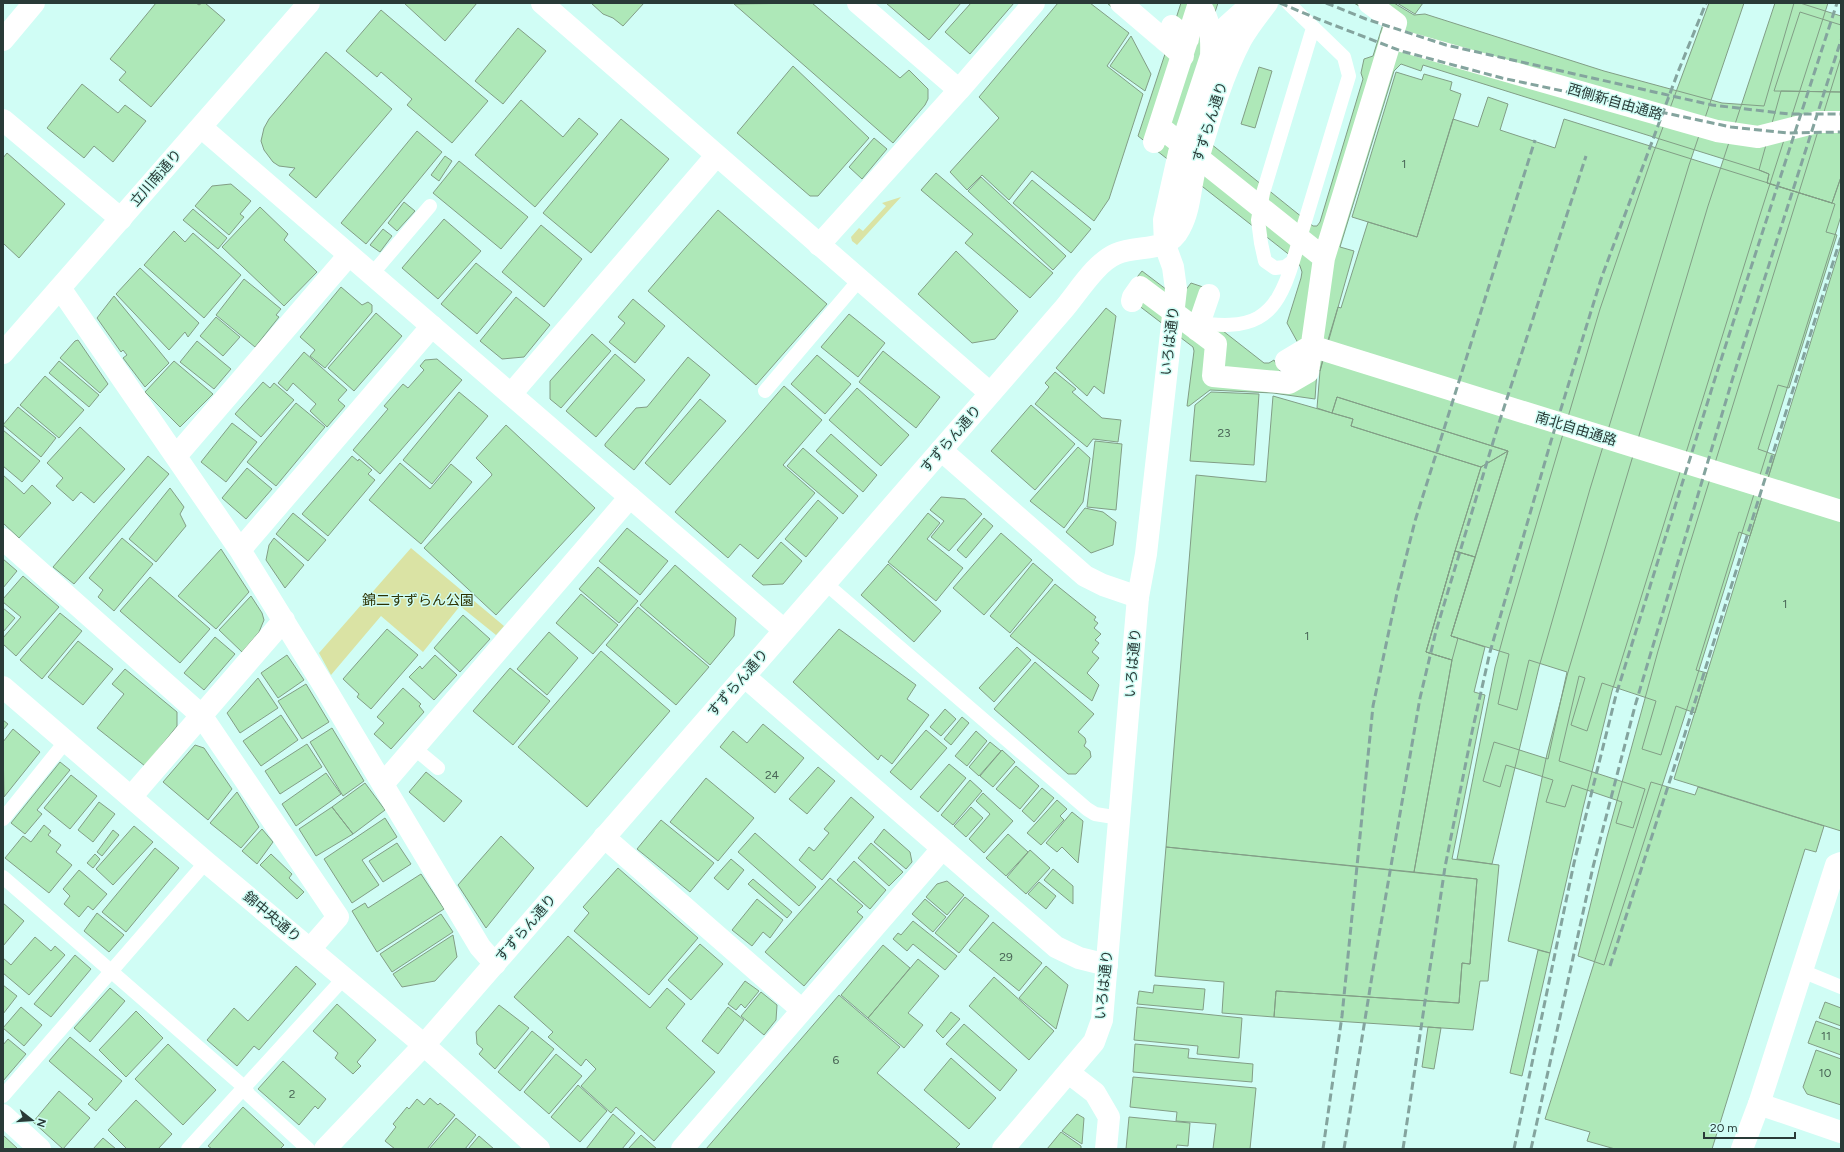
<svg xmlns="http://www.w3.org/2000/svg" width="1844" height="1152" viewBox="0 0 1844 1152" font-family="Figtree,'Noto Sans JP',sans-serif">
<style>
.green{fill:#dae3a4}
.building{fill:#aee8b8;stroke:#829e86}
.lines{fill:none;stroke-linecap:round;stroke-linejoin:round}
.service{stroke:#fff;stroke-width:14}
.pedestrian{stroke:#fff;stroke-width:22}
.minor{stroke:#fff;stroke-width:22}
.tertiary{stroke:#fff;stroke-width:22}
.rail{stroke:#84a49e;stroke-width:3;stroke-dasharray:8 4;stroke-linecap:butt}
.labels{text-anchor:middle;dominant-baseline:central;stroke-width:3;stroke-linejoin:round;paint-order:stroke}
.number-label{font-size:12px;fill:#4a6657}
.street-label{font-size:14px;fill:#293a37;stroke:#d0fdf5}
.park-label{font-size:14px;fill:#2d3200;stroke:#d0fdf5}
</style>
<rect width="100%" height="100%" fill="#d0fdf5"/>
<path class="green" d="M901,197L857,245L852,241L851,237L859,228L863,231L886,206L882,203Z
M411,548L504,626L496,635L460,606L423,652L381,616L331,675L319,653Z"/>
<path class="building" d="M156,3H196L199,5L202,3H205L225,20L151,107L119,80L126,72L110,59Z
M404,3H477L445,41Z
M591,3H644L623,26L613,18L603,14Z
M812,3L900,78L909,70L928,89V99L925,105L893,143L734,4Z
M886,3H961L929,40Z
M971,3H1014L970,54L945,32Z
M1058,3H1090L1129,33L1107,66L1143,94L1109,199L1094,221L1032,171L1009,200L982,175L967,190L950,172L999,118L979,97Z
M1107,3H1134L1171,34L1181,3H1218L1180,119L1313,226H1317L1320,222L1363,79L1361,73L1364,59L1373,56L1384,21L1354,3H1394L1414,15L1425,14L1604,71L1722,103L1764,106L1794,3H1800L1841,16V177L1832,203L1767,183L1769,174L1759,170L1423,65L1421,71L1401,64L1394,71L1340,247L1354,251L1320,371L1317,370L1315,399L1273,393L1210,390L1189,406H1187L1194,351L1193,347L1138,305L1125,292L1142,271L1179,299L1191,283L1206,288L1209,320L1264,363H1269L1274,360L1283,376L1298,343L1287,323L1301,278L1302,272L1300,266L1296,260L1138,136L1165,54Z
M1397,3H1423L1415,14Z
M1709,3H1744L1689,165L1590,489L1539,667L1492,864L1457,859L1495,667L1507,623L1600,309L1653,154Z
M1775,3H1828L1759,218L1612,691L1583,808L1550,953L1508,941L1547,754L1568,672L1708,206Z
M381,10L488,101L452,143L407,105L412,99L381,72L377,77L346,51Z
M1800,12L1841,25V92L1774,91Z
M518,28L546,51L503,104L475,81Z
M1131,36L1151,74L1145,91L1110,66Z
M326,52L392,109L316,198L289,175L295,168L279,166L273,162L264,150L261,141L264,128L269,119Z
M1841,57V216L1684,718L1604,965L1578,956L1607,837L1658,651L1683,566Z
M793,66L869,138L818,196H810L737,133Z
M1259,67L1272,71L1255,128L1241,124Z
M1396,72L1422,80L1424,74L1452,82L1450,90L1461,94L1417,237L1352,217Z
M82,84L118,113L125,105L146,121L113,162L94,146L84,158L47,128Z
M1781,91L1841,92V177L1832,203L1767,183L1769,174L1759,170Z
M1488,97L1508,104L1500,130L1555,148L1564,119L1835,204L1826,232L1837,235L1789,388L1778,385L1758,449L1775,455L1750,536L1739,532L1696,670L1707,673L1695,713L1676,706L1661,755L1642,749L1656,701L1602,683L1587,731L1571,725L1585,678L1579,676L1559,761L1645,789L1633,828L1616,823L1622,802L1572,785L1565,807L1546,802L1553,780L1506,765L1500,787L1483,781L1494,742L1548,759L1567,672L1529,660L1517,710L1498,704L1509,654L1451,636L1508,451L1337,397L1332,413L1317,408L1320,371L1325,350L1338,307L1341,308L1368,222L1417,237L1453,119L1478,127Z
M521,100L563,137L579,118L598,134L535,207L475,155Z
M621,119L669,159L591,253L543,213Z
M417,131L442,152L366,244L341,223Z
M874,138L887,149L862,179L849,167Z
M7,153L65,204L19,258L4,244L3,245V158Z
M445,156L452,161L439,181L431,175Z
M459,161L528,217L501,249L433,193Z
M936,173L1053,273L1030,298L965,243L973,234L921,190Z
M981,177L1066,256L1053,270L968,191Z
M1032,180L1091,229L1071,253L1013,203Z
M231,184L251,201L240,214L244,217L229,235L195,206L212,186Z
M404,202L415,211L397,231L388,223Z
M260,207L288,234L284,240L317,272L284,306L222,247Z
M193,209L227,238L218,249L183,220Z
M718,210L827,304L756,385L648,291Z
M444,219L481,251L438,299L402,268Z
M541,225L582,259L544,307L502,272Z
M383,229L392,236L380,252L370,245Z
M174,231L185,242L193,233L241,275L204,318L144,265Z
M1841,245V831L1674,779Z
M956,251L1018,311L995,339L972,343L918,294Z
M476,263L512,292L477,334L441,304Z
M140,268L199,323L188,337L185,332L169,350L116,294Z
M244,279L281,309L276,315L279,317L255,347L216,315Z
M341,287L362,305L368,302L372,305V312L325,368L310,356L315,350L300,337Z
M114,296L169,363L145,387L123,358L127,355L123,350L121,352L97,318Z
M516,297L550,325L524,357L502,359L480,341Z
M633,299L665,326L635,363L609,342L625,323L618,317Z
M1106,308L1116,316L1104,394L1094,386L1087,396L1056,368Z
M376,313L402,336L354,391L328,368Z
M849,314L885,343L858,377L821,347Z
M216,317L240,337L223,356L200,336Z
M592,334L611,351L561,408L550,399V381Z
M78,340L108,384L100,393L60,358L75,341Z
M197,341L231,369L214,389L180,362Z
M883,351L940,397L916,428L859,382Z
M304,352L347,390L338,400L345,406L327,427L310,411L316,404L293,383L287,391L278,383Z
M615,354L645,380L596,437L566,411Z
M817,355L851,384L825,414L791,384Z
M688,357L710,375L634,470L605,446V444L636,408L647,407Z
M437,359L462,380L380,474L353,450L388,409L384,406L403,384L408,388L424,370L420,366L425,360Z
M59,361L99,395L89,407L49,373Z
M174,361L213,394L180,427L145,392Z
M1055,372L1076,389L1072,392L1102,418L1121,420L1118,442L1093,439L1087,447L1035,404L1049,387L1045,383Z
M45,376L84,410L59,438L20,405Z
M263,382L270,388L274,383L294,400L261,437L235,414Z
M784,386L822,420L783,465L815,493L758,559L740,544L728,558L675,512Z
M857,388L909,435L881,466L829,420Z
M459,392L488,416L432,484L403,460Z
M1211,392L1259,394L1254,465L1190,461L1195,405Z
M1273,396L1353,419L1351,426L1481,467L1455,551L1426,652L1452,660L1414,872L1166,847L1196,475L1266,482Z
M1337,397L1429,426L1508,451L1481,467L1351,426L1353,419L1332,413Z
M700,399L726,421L670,485L645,463Z
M296,403L325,427L276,486L247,462Z
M1031,405L1075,444L1035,490L991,451Z
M18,407L56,438L41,457L3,425Z
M232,423L257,442L226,482L201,462Z
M506,425L595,508L496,615L424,548L492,475L491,473L476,458Z
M80,427L125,469L94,503L81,492L73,501L56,486L63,478L47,463Z
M3,430L40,461L22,482L3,466Z
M831,434L877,475L863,492L816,451Z
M1095,441L1122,444L1116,510L1087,507Z
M1078,447L1090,458L1083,502L1064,528L1030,501Z
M803,448L858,496L843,514L787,466Z
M1508,451L1475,557L1455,551L1481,467Z
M148,456L169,474L74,584L53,567Z
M352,456L358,461L359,459L372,470L368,474L375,480L328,536L302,514Z
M400,463L430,489L451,464L472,482L421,544L369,500Z
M247,468L272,489L246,519L222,498Z
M3,475L24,494L32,485L51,503L19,538L3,523Z
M170,488L184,507L180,514L186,526L156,562L129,539Z
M941,497L965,499L982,514L949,551L931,537L944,521L930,510Z
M818,500L838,518L806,557L785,539Z
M1085,508L1103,512L1116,522L1113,545L1091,553L1066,532Z
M293,513L326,540L308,561L276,534Z
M928,513L940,523L927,539L963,568L936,601L888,562Z
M984,518L993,526L966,558L957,550Z
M627,528L668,561L640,595L599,561Z
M1001,533L1032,560L984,615L953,588Z
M122,538L153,564L114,611L98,597L103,590L89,578Z
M274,538L304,565L285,588L266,560L269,545Z
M781,542L802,561L783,584L763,585L752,576Z
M221,549L249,592L216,629L178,596Z
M1455,551L1475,557L1451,636L1485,647L1474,692L1485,695L1452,859L1499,865L1488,981H1480L1473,1030L1274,1017L1276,991L1459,1003L1462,963L1470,964L1477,879L1414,872L1452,660L1426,652Z
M1455,551L1475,557L1451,636L1458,638L1452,660L1426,652Z
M3,559L17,571L3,588Z
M1033,563L1053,580L1010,633L990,616Z
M888,564L941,611L914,642L861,595Z
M675,565L736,618L734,636L710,665L640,605Z
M598,567L638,601L619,623L579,589Z
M23,576L59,607L16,656L3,644V638L21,617L3,602V599Z
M150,577L210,629L180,663L120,611Z
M1055,584L1096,617L1094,620L1098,623L1094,628L1101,634L1095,640L1099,643L1092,652L1099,658L1087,673L1099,685L1092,701L1010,636Z
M581,594L618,625L593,654L556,623Z
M251,596L262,613L264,620L259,632L242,652L219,630Z
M638,607L709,667L676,705L606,645Z
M3,608L15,618L3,632Z
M60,613L82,631L42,679L20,660Z
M463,615L490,639L460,672L434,648Z
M387,629L418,655L371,709L357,697L359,694L343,679Z
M839,629L916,685L907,699L929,715L892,764L881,755L878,760L793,682Z
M549,632L578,658L547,695L517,669Z
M215,637L235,654L204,690L184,673Z
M78,641L113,669L83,705L48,677Z
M1017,647L1031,660L994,702L979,688Z
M601,651L670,711L587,807L518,747Z
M287,655L304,680L278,698L261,673Z
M435,655L457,675L434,700L409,677L420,666L422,669Z
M1035,662L1094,714L1078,732L1085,738L1086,742L1084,746L1090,751L1091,757L1076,774H1068L994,709Z
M510,668L550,701L513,745L473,711Z
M125,669L177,712V726L145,766L97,728L124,694L112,684Z
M258,678L278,708L240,733L227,713Z
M306,684L329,722L302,739L278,701Z
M403,688L421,704L419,706L424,712L391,749L374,734L384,723L377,717Z
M945,709L956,719L941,736L930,727Z
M281,715L298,740L261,766L243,741Z
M962,717L969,723L951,745L944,739Z
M3,720L8,724L3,730Z
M763,724L804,758L775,793L720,747L733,731L747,743Z
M332,728L364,781L343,796L310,742Z
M13,729L40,752L4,797L3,742Z
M926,730L947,748L911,790L890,772Z
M976,731L987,741L967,766L955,756Z
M990,742L1001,751L979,776L969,767Z
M307,744L322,767L280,794L265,771Z
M195,745L204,748L232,789L208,820L163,782Z
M1002,750L1015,762L993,787L980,776Z
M60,762L70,770L37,810L42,814L25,834L11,823Z
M949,764L966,778L938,812L920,797Z
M1016,766L1039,786L1020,809L996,789Z
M818,767L835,781L807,814L789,799Z
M426,772L462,801L444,822L409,792Z
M326,773L341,794L296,826L282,804Z
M71,775L97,796L70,829L44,808Z
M706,778L754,818L718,861L670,822Z
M970,780L982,791L953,825L941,815Z
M1651,782L1695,795L1698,787L1824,826L1816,852L1805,849L1712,1149H1615L1587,1141L1590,1132L1545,1119Z
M365,783L385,810L353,834L332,807Z
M1042,788L1054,798L1034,822L1022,811Z
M237,792L259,827L241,848L210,823Z
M983,793L1013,821L984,853L969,839L990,814L976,801Z
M851,797L874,817L822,880L799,860L809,847L814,851L829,833L824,829Z
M1057,800L1067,809L1060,816L1064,820L1041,845L1027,833Z
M99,802L115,814L93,842L78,830Z
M332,807L353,834L316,856L299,829Z
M971,807L983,818L966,837L954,826Z
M1072,812L1083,821L1078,863L1062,847L1057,852L1046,843Z
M385,818L397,837L362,860L379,885L352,903L324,859Z
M661,820L714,863L690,892L637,849Z
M44,825L51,831L48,835L61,845L56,852L72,865L49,893L5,858L23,836L31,842Z
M134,826L153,842L113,885L96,869Z
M262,829L273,842L257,864L242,851Z
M884,829L910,852L912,862L906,869L874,842Z
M113,830L119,835L102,856L97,852Z
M755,833L816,887L799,906L738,852Z
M1008,834L1028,852L1006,876L986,858Z
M501,836L534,868L486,928L458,885Z
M397,843L411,864L383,882L369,861Z
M871,843L903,872L889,886L858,858Z
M1166,847L1477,879L1470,964L1462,963L1459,1003L1276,991L1274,1017L1222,1013L1224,982L1155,976Z
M155,848L179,868L126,932L102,912Z
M1030,850L1050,868L1026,894L1007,877Z
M95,854L100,859L93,868L87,863Z
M271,854L292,874L289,878L304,892L297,899L260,865Z
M731,859L744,870L728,890L714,878Z
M854,861L886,890L870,909L837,880Z
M618,868L698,938L649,995L574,931L589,913L583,907Z
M1053,869L1073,886V904L1044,880Z
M79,870L107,894L93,910L88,906L79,917L64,904L70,896L63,889Z
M421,874L444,909L377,952L352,911L365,903L368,908Z
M830,878L863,906L857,912L863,917L804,986L765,952Z
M753,879L792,912L787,918L748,884Z
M947,881L964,895L947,915L926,897L937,884Z
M1039,882L1056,896L1046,909L1028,894Z
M965,897L989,916L959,953L935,933Z
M757,899L783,920L770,938L763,932L752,946L732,930Z
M925,899L946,917L933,932L912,914Z
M3,903L24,921L3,946Z
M97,913L124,935L109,952L84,931Z
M441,914L453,932L392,972L380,954Z
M913,921L957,956L945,970L913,944L907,951L893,939L898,933L901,935Z
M993,922L1042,963L1019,991L969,950Z
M453,935L457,957L435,981L402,987L393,974Z
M568,936L650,1008L667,988L685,1004L666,1028L715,1072L654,1141L616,1107L611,1113L581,1086L596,1069L586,1059L581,1066L548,1037L553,1032L514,997Z
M35,937L51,951L55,946L65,955L29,995L3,973V958L11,965Z
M700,944L723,964L691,1000L668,980Z
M883,945L910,968L868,1018L841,995Z
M1538,950L1550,953L1522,1076L1510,1073Z
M75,955L91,969L51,1017L34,1004Z
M918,959L939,976L908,1013L923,1025L904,1048L868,1018Z
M296,966L316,984L259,1050L254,1046L237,1066L207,1040L234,1008L248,1021Z
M1046,966L1068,985L1056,1029L1019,998Z
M994,977L1054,1031L1029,1060L969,1006Z
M745,981L759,991L745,1008L741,1004L736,1010L728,1004Z
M3,985L17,996L3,1014Z
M1154,985L1205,989L1203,1010L1137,1004L1139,991L1153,993Z
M110,988L125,1001L90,1042L74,1028Z
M761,992L777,1005L776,1020L764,1035L741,1016Z
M839,995L900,1047L877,1073L960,1144L955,1149H706Z
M1825,1002L1841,1008V1026L1819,1018Z
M337,1004L376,1040L357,1062L361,1066L353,1074L335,1058L338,1053L313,1031Z
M499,1005L529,1028L495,1069L479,1054L483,1049L477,1044L476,1032Z
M21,1007L42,1025L24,1046L3,1028Z
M728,1007L744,1020L718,1054L702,1041Z
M1137,1007L1242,1018L1239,1058L1197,1054L1198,1046L1134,1040Z
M136,1011L163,1038L126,1077L99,1050Z
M951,1012L960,1019L943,1038L936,1031Z
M1816,1021L1841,1030V1055L1808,1043Z
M964,1024L1017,1070L1000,1091L946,1044Z
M1428,1027L1441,1028L1434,1069L1422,1067Z
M532,1031L554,1049L520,1091L498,1072Z
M70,1037L122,1081L96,1111L88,1104L93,1099L49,1061Z
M8,1039L26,1054L3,1081V1045Z
M168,1044L216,1090L183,1125L135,1079Z
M1135,1044L1189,1049L1188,1058L1253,1064L1252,1082L1133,1072Z
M1816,1050L1841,1059V1105L1807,1094L1803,1087Z
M556,1054L582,1076L549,1114L524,1092Z
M951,1058L996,1098L969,1129L924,1090Z
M283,1061L326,1099L318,1109L315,1106L299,1125L258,1089Z
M1133,1077L1256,1088L1250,1149H1213L1216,1124L1176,1121L1177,1112L1130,1107Z
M578,1085L607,1111L580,1142L551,1117Z
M59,1091L90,1118L63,1149L33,1122Z
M430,1098L438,1105L440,1103L455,1115L427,1149H395L385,1141L396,1127L393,1124L407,1107L409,1109L417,1099L424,1105Z
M136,1100L172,1134L158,1149H127L108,1130Z
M243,1107L284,1145L280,1149H212L208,1146Z
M613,1114L635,1133L622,1149H586Z
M1077,1114L1084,1118L1082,1144L1062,1131Z
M1129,1117L1190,1123L1188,1146L1177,1145L1176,1149H1126Z
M456,1118L476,1135L465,1149H429Z
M1061,1132L1081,1146V1149H1047Z
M3,1135L18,1149H3Z
M641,1135L657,1149H628Z
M479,1136L494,1149H468Z
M103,1138L116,1149H93Z"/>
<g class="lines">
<path class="service" d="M1293,261L1285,267L1275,268L1265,261L1261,243L1258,220L1263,193L1313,28
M372,274L430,206
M1191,322C1252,331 1275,322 1293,261L1349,76L1344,57L1288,3
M765,391L860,279
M825,583L1087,809L1095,814L1120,818
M414,748L438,768
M3,819L66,741
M3,877L244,1087L249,1095L308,1149
M1802,971L1841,987
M3,1096L206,862
M188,1149L344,978"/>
<path class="pedestrian" d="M1121,3L1183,56
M1172,26L1188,39
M1391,38L1717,131L1758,137L1817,122H1841
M1160,127L1324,258
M1154,142L1199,3
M1132,301L1133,297L1140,287L1216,344L1213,376L1289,383L1308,372L1324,258L1396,23L1369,3
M1197,330L1209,295
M1311,346L1841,511
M1286,361L1311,346"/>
<path class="minor" d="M858,3L959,90
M3,40L34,3
M3,120L121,219
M819,245L959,90L1034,3
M60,288L240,550L327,691L480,947L495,964
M511,394L716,156
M941,450L1085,576L1103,585L1138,597
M176,456L349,255
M3,539L201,715L338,917L310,949
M240,550L432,326
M744,676L1056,947L1079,958L1107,965
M383,784L630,497
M131,797L284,620
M604,837L802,1010
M1069,1073L1095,1093L1109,1117L1106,1149
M1759,1104L1841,1132
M3,1115L40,1149
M682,1149L942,849"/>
<path class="tertiary" d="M542,3L990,393
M1199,3C1210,21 1212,35 1211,56
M201,127L784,630
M3,353L309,3
M3,687L206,862L424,1045L539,1149
M325,1149L424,1045L1062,311C1077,294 1095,263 1116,254C1139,244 1167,254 1180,228C1190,210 1190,188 1195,169C1208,126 1220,80 1241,40C1248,27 1258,15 1267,3
M1003,1149L1094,1042L1102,1020L1138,597L1146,554L1176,289L1173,267L1165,245L1164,220L1179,153L1211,56L1227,26L1246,9L1256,3
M1742,1149L1759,1104L1836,865L1841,863"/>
<path class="rail" d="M1280,3L1318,19L1401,51L1502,78L1731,127L1788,133L1841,132
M1326,3L1366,19L1446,45L1712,105L1789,114H1841
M1610,966L1682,743L1841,237
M1323,1149L1342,1016L1373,706L1397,593L1415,521L1535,140
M1344,1149L1373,970L1420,698L1436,631L1497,429L1586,156
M1403,1149L1445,867L1472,732L1490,652L1551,441L1601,279L1678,72L1706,3
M1514,1149L1574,863L1616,695L1718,369L1837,3
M1531,1149L1593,867L1635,706L1734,374L1841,40"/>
</g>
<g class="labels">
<g class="number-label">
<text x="1404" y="164">1</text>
<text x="1224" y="433">23</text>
<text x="1785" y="604">1</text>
<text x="1307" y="636">1</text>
<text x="772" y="775">24</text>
<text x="1006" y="957">29</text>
<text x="1826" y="1036">11</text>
<text x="836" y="1060">6</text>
<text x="1825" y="1073">10</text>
<text x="292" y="1094">2</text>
</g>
<g class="street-label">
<text transform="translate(1615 102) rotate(16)">西側新自由通路</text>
<text transform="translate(1210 122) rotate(-72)">すずらん通り</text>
<text transform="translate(156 178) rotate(-49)">立川南通り</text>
<text transform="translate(1170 341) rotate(-83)">いろは通り</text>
<text transform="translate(1576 429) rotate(17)">南北自由通路</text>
<text transform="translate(951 439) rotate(-49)">すずらん通り</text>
<text transform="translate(1133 663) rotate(-85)">いろは通り</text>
<text transform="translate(738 683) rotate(-49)">すずらん通り</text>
<text transform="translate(272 917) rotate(40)">錦中央通り</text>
<text transform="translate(526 928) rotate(-49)">すずらん通り</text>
<text transform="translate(1104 985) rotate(-84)">いろは通り</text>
</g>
<g class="park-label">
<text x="418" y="600">錦二すずらん公園</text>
</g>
</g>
<rect width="1844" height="1152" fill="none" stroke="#293a37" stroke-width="8"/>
<g transform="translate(32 1120) rotate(107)" stroke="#d0fdf5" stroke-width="3" paint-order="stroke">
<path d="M0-3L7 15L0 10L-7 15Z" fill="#293a37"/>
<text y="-6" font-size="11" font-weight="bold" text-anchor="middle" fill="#293a37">N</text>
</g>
<path d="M1704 1132v6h91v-6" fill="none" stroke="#293a37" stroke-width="2"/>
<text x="1710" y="1132" font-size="12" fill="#293a37" stroke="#d0fdf5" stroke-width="3" paint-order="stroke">20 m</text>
</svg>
